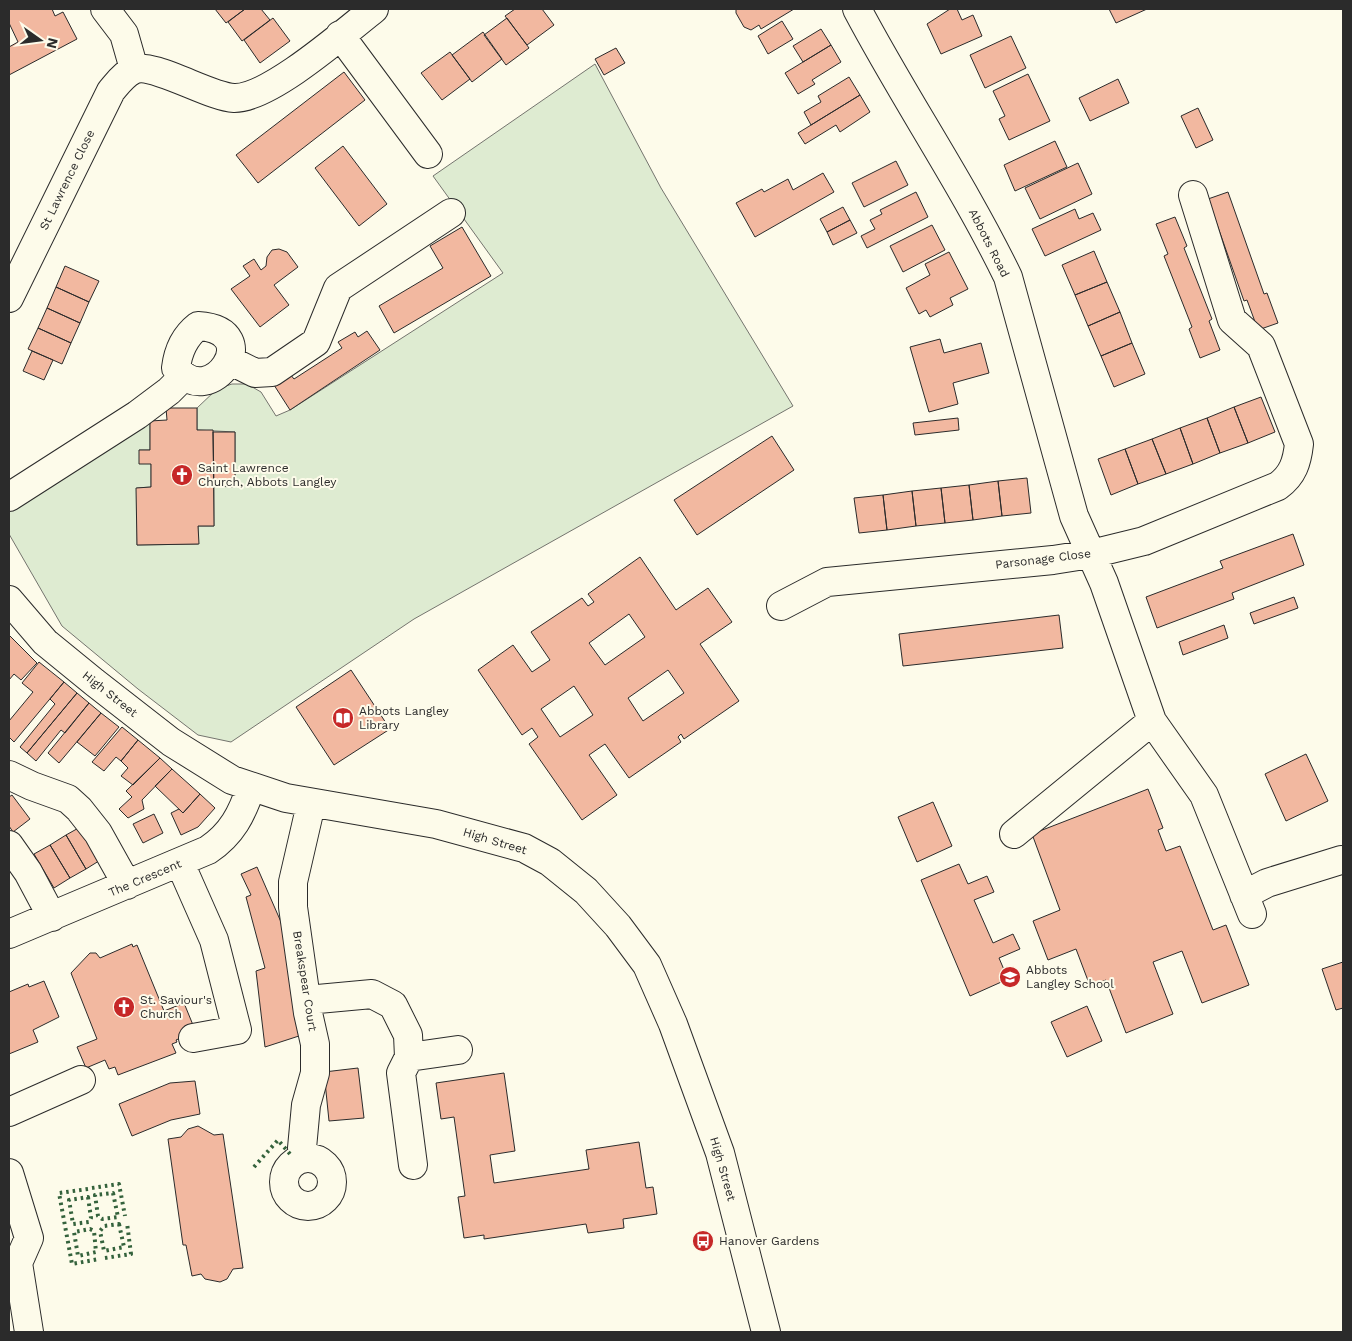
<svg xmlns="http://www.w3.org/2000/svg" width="1352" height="1341" viewBox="0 0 1352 1341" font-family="'Work Sans',sans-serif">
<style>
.green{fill:#deebd1;stroke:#74746e}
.building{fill:#f2b8a0;stroke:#2b2b2b;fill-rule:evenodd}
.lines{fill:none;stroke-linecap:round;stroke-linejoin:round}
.minor-casing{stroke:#2b2b2b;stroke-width:30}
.minor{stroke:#fdfbea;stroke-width:28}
.hedge{stroke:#34623c;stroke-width:4;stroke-dasharray:2.5 4;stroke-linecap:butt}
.labels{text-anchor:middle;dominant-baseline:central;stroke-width:4;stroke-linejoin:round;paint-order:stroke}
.street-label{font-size:12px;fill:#2b2b2b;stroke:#fdfbea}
.poi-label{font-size:12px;fill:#2b2b2b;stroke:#fdfbea;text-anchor:start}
</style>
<rect width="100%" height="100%" fill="#fdfbea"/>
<path class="green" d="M595,64L661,188L793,406L414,619L231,742L198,735L138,689L62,626L9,534V506L150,421V450H139L151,464V487L137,488V545L198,544V526H214V486H235V432L197,430V408L217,389L232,384H247L261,392L276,416L290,410L503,273L433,176Z"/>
<path class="building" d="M9,9H52L55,16L63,12L77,39L9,75V47L18,42L9,23Z
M215,9H245L226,23Z
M245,9H261L270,20L242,41L228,22Z
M515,9H542L554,25L527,45L505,16Z
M736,9H794L761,29L759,25L751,30L744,27L736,13Z
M950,9H957L962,20L973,15L982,36L941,54L927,24Z
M1109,9H1147L1116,23Z
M273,18L290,41L260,63L244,40Z
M507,18L529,48L506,65L484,35Z
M782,21L793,39L768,54L758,36Z
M821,29L831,45L803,62L793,46Z
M483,32L502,59L472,82L452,55Z
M1011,36L1026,68L985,88L970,55Z
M831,45L841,62L812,80L815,84L798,94L785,73Z
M616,48L625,63L604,75L595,59Z
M450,52L470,79L442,100L421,73Z
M344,72L365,100L258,183L236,155Z
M1028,74L1050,121L1009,140L999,119L1005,116L993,91Z
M849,77L860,95L811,125L804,112L821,102L818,96Z
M1118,79L1129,103L1090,121L1079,98Z
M860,95L870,112L840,132L836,125L805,144L798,133Z
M1198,108L1213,140L1196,148L1181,116Z
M1055,141L1067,167L1015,191L1004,165Z
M343,146L387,204L359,226L315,168Z
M896,161L908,185L864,207L852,183Z
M1078,163L1092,194L1040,219L1025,188Z
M823,173L834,192L755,237L736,203L762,189L764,192L788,179L793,190Z
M916,192L928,217L867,248L861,236L875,229L870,220L882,214L880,210Z
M1228,192L1264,294L1267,293L1278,323L1258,330L1247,300L1244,301L1208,199Z
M843,207L850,220L827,232L820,219Z
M1075,209L1079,219L1093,213L1101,230L1045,256L1032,229Z
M1175,217L1187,246L1184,248L1212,319L1209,321L1220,350L1200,358L1189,329L1192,327L1164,256L1168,254L1156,224Z
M850,220L857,233L833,245L827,232Z
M932,225L945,250L903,272L890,246Z
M462,227L491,276L394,333L379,306L443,268L430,246Z
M279,249L287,252L298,267L274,285L289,305L260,327L231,289L250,276L243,266L254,259L261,270L266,266L267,257L272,250Z
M1094,251L1107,282L1075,295L1062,265Z
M949,252L968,289L950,298L953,305L930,317L926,310L919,314L906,288L930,275L925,264Z
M65,266L99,281L89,302L56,287Z
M1107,282L1120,312L1088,326L1075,295Z
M56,287L89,302L80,323L47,308Z
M47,308L80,323L71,343L38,328Z
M1120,312L1132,343L1101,356L1088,326Z
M38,328L71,343L62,364L28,349Z
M367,331L380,350L290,410L274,385L290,374L294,379L342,348L338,342L355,332L358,337Z
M940,339L944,353L981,343L989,373L953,383L958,404L929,412L910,347Z
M1132,343L1145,374L1114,387L1101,356Z
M32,351L53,360L44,380L23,371Z
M1261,397L1275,432L1248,443L1234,407Z
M1234,407L1248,443L1220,453L1207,418Z
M166,408H197V430H213L214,526H198L199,544L137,545L136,488L151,487V464H139V450H150V421L167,420Z
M958,418L959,430L915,435L913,423Z
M1207,418L1220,453L1193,464L1180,428Z
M1180,428L1193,464L1166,474L1152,439Z
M213,432H235V487L214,486Z
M772,436L794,470L697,535L674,500Z
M1152,439L1166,474L1138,484L1125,449Z
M1125,449L1138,484L1111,495L1098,459Z
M1027,478L1031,513L1002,516L998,481Z
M998,481L1002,516L973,520L969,485Z
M969,485L973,520L945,523L941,488Z
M941,488L945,523L916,526L912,491Z
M912,491L916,526L887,530L883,495Z
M883,495L887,530L859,533L854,498Z
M1293,534L1304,565L1232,593L1234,599L1157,628L1146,597L1223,568L1220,561Z
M640,557L676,610L708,588L732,622L700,644L739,701L684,739L681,734L678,737L681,742L629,778L605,744L589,755L617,795L582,820L529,744L538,737L532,728L522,735L478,670L513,645L532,672L550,660L531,632L582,598L588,606L594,602L588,594ZM629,614L645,637L605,665L589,643ZM668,670L684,693L643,721L628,698ZM574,686L593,715L560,737L541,709Z
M1294,597L1298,608L1254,624L1250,613Z
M1059,615L1063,648L903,666L899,634Z
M1224,625L1228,638L1183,655L1179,642Z
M9,635L37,663L21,680L14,674L9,680Z
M39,662L64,682L14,742L9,737V721L33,692L22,683Z
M351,670L390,729L334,765L296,707Z
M64,682L77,693L27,753L20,747L55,704L50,699Z
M77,693L89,703L65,733L61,730L36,761L27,753Z
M89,703L101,713L59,763L48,753Z
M101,713L119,727L95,756L77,742Z
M122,727L138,740L121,761L116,757L104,771L92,762Z
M138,740L160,758L133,785L121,776L128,768L121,761Z
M1306,754L1328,801L1286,821L1265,774Z
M160,758L172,769L142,800L144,809L128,818L119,809L132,797L126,791Z
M172,769L200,794L183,813L155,786Z
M1148,789L1163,828L1158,830L1166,851L1180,846L1213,930L1226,925L1249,985L1202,1003L1182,951L1153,962L1173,1014L1126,1033L1106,980L1090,986L1076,949L1048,960L1033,921L1060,910L1032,834Z
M200,794L215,808L198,827L181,835L171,813L179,809L183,813Z
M12,795L30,819L13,832L9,826V797Z
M933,802L952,846L917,862L898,817Z
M154,814L163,833L143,843L133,824Z
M82,826L102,859L86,869L66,835Z
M66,835L86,869L70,878L50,845Z
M50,845L70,878L54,888L34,854Z
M959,864L968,884L987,876L994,892L974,900L993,943L1013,934L1020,949L999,958L1008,979L970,996L921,880Z
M257,867L281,922L302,1035L265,1047L256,971L265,968L246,897L251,895L241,874Z
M132,944L133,947L137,945L164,1011L184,1003L193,1025L192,1033L176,1040L177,1042L172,1044L176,1053L118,1075L115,1067L109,1069L105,1060L86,1068L77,1047L97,1039L71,973L90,953H96L100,958Z
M1343,962V1008L1336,1010L1322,969Z
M44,981L59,1017L33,1030L38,1042L9,1054V992L28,984L29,987Z
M1087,1006L1102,1041L1067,1057L1051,1022Z
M358,1068L364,1118L329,1121L324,1072Z
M504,1073L515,1151L490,1155L494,1183L589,1169L586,1150L639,1142L646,1188L653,1187L657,1214L623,1219L624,1228L588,1233L586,1224L484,1239V1235L464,1238L458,1197L465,1196L454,1117L441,1119L436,1083Z
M195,1081L200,1114L171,1120L132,1136L119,1104L170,1083Z
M198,1126L214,1135L223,1134L243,1268L233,1269L227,1279L220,1282L205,1279L201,1274L192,1276L186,1245H183L168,1139L181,1137L188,1129Z"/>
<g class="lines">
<g class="minor-casing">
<path id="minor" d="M105,9L124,34L134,69
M857,9C905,100 963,184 1008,277L1074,516L1104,583L1152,721L1204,795L1252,914
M340,35L428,154
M9,298L111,91C117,84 123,75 133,70C152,61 209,97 234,98C269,99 345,32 374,9
M198,326C268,330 210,413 176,368C178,351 184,337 198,326Z
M229,360L255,373L272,372L316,342L338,288L451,213
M9,497L137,415L169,391L183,377
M9,600L45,642L94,682L171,742L232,780L286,798L436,824L524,848L550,862L586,891L618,926L647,965L673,1024L720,1153L766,1332
M781,606L827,582L1053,560L1091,554L1144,541L1278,486C1293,475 1297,462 1299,444L1261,346L1232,320L1193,195
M9,775L32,786L68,799L79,809L98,833L127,885
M1014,834L1152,721
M9,845L28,872L52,917
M180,863L214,940L237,1030L193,1038
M1244,895L1267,883L1341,860
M9,934L208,850C232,834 242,814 251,787
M307,1000L372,994L393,1005L408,1035L409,1057L401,1073L413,1165
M409,1057L458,1050
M9,1112L81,1080
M305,1158L302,1148L306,1105L315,1073V1044L308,1013L293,907V882L311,804
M284 1182a24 24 0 1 1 48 0a24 24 0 1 1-48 0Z
M9,1173L29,1238L18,1263L29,1332"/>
</g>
<use href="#minor" class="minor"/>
<path class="hedge" d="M254,1167L278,1140L290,1154
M92,1188L119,1184L125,1216
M88,1189L59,1193L72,1264L99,1259
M113,1193L118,1217L102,1219L98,1216L95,1195Z
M88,1197L91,1218L89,1222L73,1224L69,1200Z
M119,1224L124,1247L104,1251L100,1231L104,1226Z
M90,1229L94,1231L96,1252L78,1256L74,1232Z
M105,1258L131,1254L127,1223"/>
</g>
<defs>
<g id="church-disc" transform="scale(1.125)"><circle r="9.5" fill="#c62828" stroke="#fdfbea"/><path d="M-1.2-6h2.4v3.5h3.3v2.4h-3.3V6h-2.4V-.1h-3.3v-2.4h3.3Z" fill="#fff"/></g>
<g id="library-disc" transform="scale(1.125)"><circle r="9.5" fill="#c62828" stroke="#fdfbea"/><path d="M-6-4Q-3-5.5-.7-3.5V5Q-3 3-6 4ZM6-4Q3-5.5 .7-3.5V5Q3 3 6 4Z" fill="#fff"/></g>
<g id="school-disc" transform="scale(1.125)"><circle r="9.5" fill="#c62828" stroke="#fdfbea"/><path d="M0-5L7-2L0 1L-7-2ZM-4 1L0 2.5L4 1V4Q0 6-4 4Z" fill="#fff"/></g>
<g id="bus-disc" transform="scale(1.125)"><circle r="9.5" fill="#c62828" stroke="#fdfbea"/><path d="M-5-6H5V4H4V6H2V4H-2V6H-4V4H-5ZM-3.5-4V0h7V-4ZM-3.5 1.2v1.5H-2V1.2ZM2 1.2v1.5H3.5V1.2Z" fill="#fff"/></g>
</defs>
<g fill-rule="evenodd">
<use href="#church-disc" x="182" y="475"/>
<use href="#library-disc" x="343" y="718"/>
<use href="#school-disc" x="1010" y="977"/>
<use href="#church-disc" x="124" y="1007"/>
<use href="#bus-disc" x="703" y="1241"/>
</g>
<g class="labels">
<g class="street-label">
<text transform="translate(67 180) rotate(-64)">St Lawrence Close</text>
<text transform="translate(989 243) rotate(63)">Abbots Road</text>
<text transform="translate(1043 559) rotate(-7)">Parsonage Close</text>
<text transform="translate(110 694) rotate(38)">High Street</text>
<text transform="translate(495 841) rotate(17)">High Street</text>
<text transform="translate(145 878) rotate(-23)">The Crescent</text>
<text transform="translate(305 981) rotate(81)">Breakspear Court</text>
<text transform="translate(723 1169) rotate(74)">High Street</text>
</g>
<g class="poi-label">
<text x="198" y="468">Saint Lawrence<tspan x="198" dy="14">Church, Abbots Langley</tspan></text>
<text x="359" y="711">Abbots Langley<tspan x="359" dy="14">Library</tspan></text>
<text x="1026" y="970">Abbots<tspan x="1026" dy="14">Langley School</tspan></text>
<text x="140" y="1000">St. Saviour's<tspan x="140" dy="14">Church</tspan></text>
<text x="719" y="1241">Hanover Gardens</text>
</g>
</g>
<rect width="1352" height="1341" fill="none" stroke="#2b2b2b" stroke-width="20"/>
<g transform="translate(40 40) rotate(104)" stroke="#fdfbea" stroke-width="4" paint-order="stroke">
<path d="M0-4L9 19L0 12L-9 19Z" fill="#2b2b2b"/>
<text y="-8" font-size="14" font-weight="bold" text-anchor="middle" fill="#2b2b2b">N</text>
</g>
</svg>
